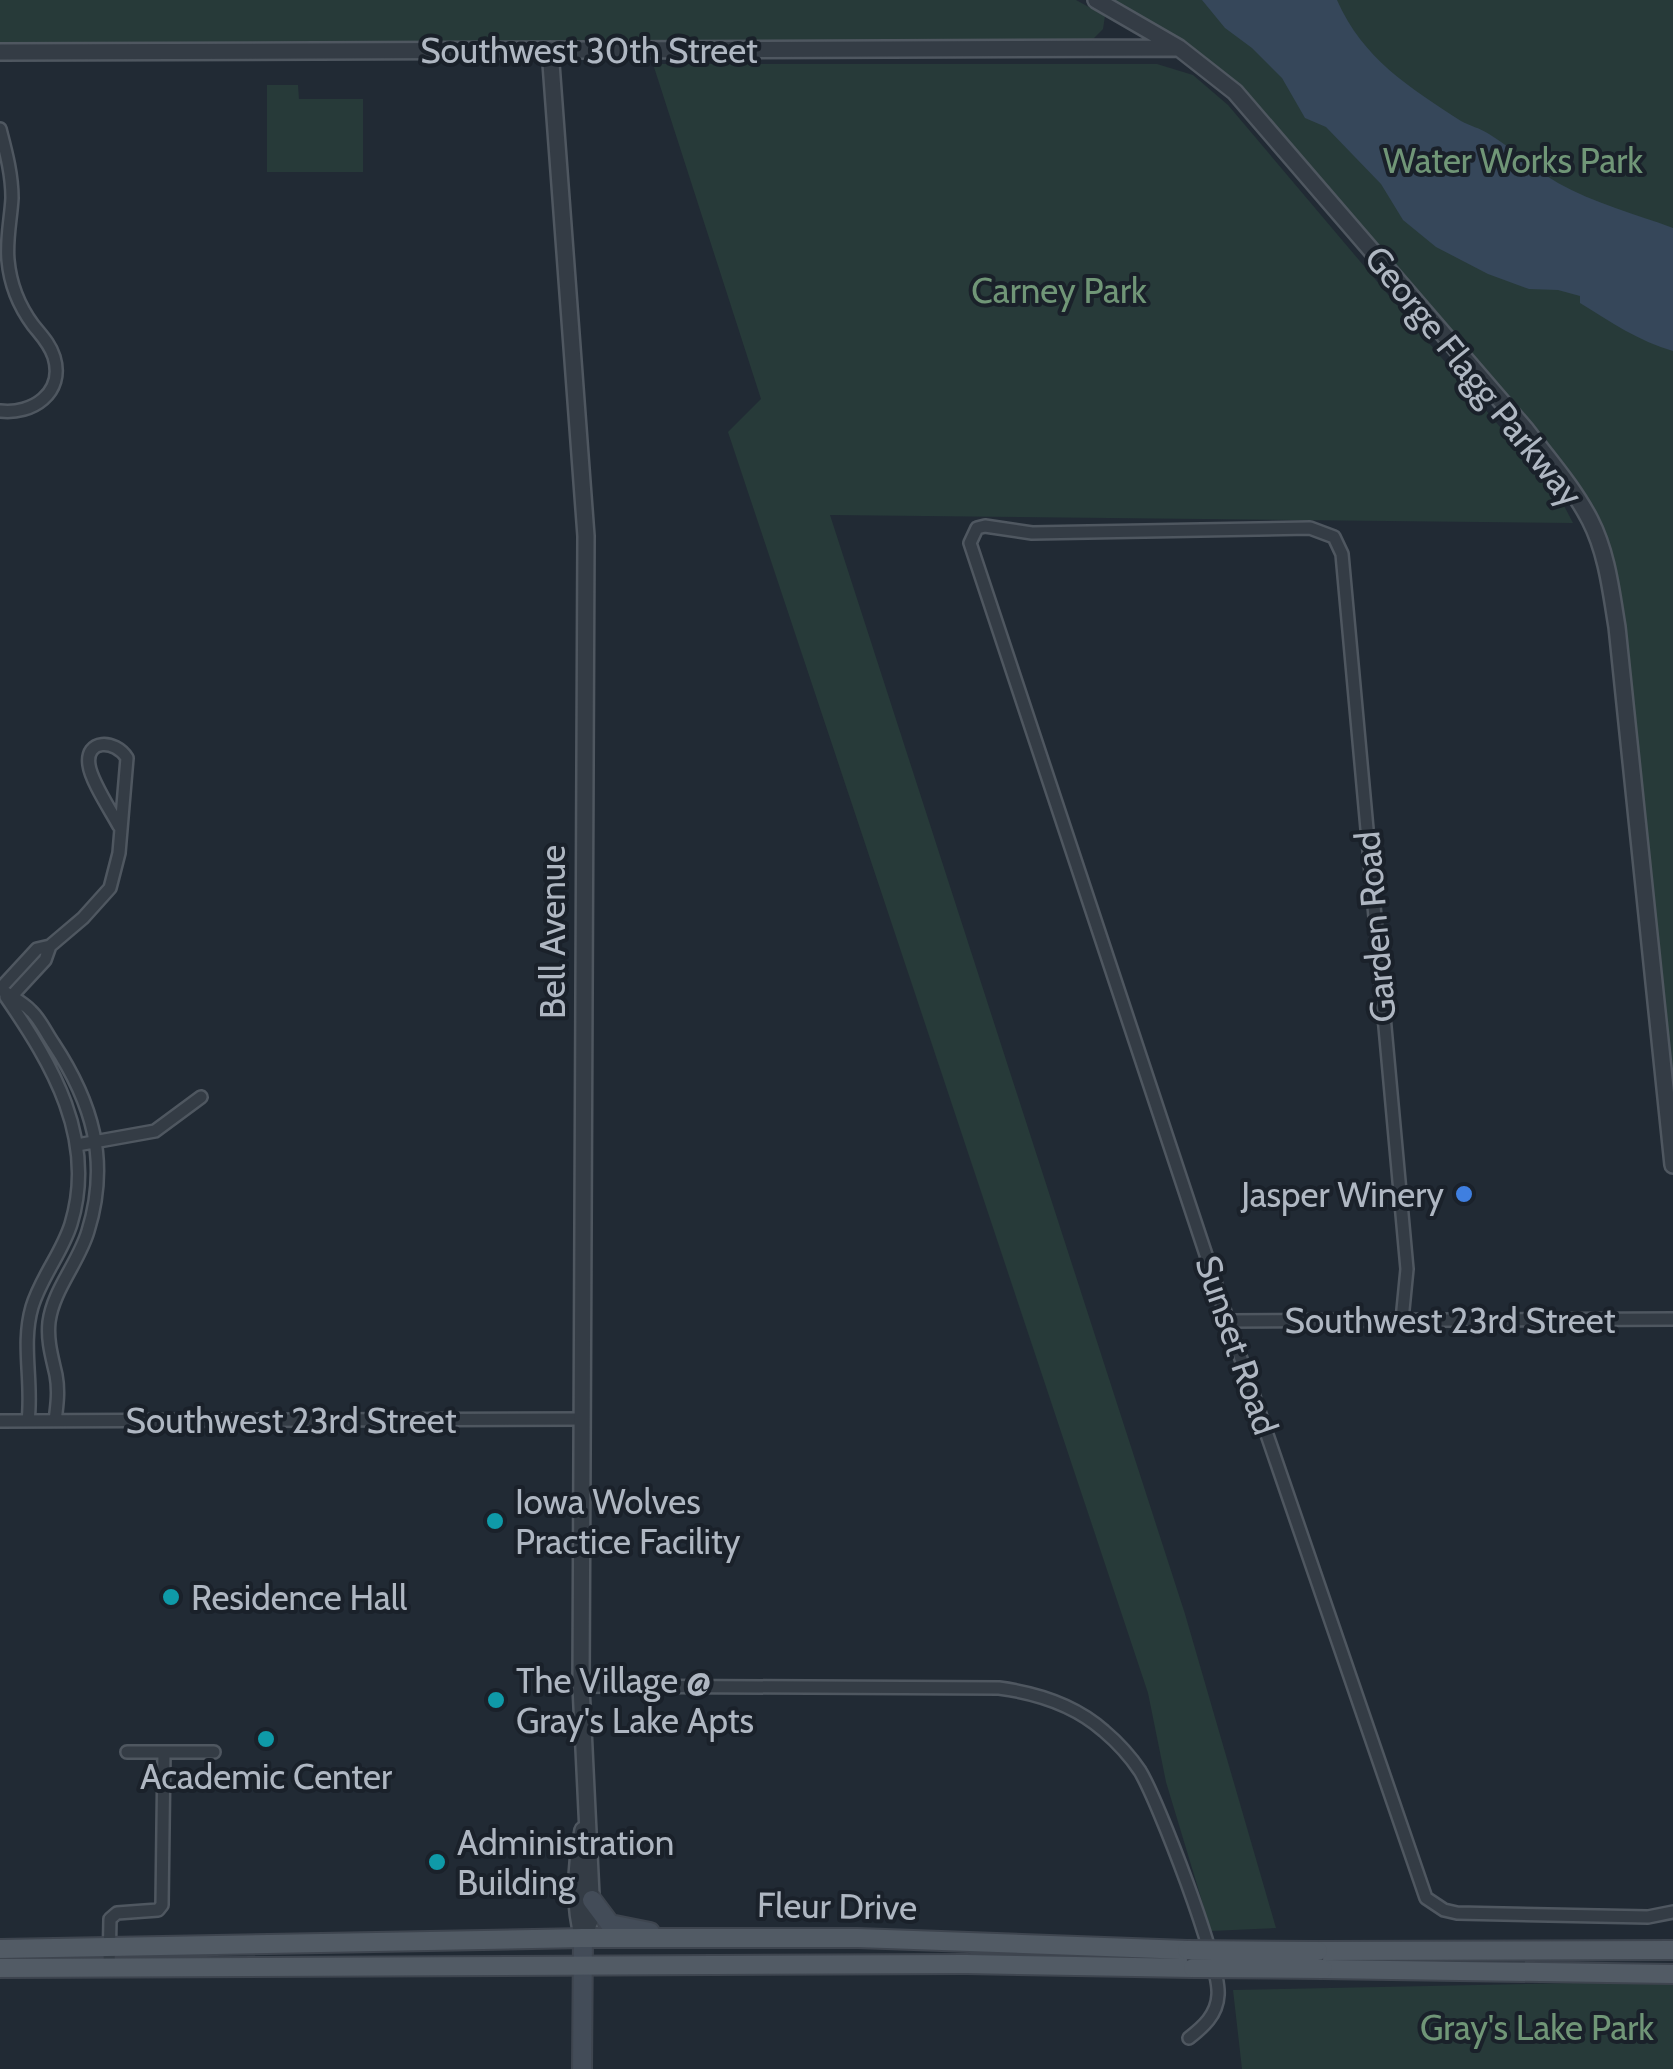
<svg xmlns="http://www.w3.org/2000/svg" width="1673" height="2069" viewBox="0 0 1673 2069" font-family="Cabin,sans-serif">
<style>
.green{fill:#273a39}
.water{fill:#36475a}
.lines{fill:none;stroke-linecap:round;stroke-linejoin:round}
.minor-casing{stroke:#4f5760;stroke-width:16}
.tertiary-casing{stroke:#4f5760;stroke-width:20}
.secondary-casing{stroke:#3e454f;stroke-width:22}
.primary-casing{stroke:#3e454f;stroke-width:22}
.minor{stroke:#343c45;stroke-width:11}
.tertiary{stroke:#343c45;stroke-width:15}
.secondary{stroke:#434c58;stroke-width:18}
.primary{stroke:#525b65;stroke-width:18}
.primary-bridge-casing{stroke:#3e454f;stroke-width:22;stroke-linecap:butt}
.primary-bridge{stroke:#525b65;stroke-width:18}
.shop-dot{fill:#3f7fe0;stroke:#1a212a;stroke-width:4}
.culture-dot{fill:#0f9aa8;stroke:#1a212a;stroke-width:4}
.labels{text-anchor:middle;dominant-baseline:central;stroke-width:8;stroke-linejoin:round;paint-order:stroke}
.street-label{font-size:35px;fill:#afb7c2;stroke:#1a212a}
.park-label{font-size:35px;fill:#709677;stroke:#1a212a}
.poi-label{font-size:35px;fill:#afb7c2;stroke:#1a212a;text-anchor:start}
</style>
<rect width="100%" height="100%" fill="#212a34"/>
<path class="green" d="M0,0H1076L1105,16L1103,29L1093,39L0,52Z
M1110,0H1673V1091L1608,548L1421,299L1265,114L1226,73L1198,53Z
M653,64H1157L1193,75L1228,105L1560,498L1573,523L830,515L1185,1614L1276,1928L1211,1931L1166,1782L1148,1693L728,432L761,399Z
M267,85H298L299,99H363V172H267Z
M1673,1981V2069H1242L1233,1990Z"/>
<path class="water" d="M1202,0H1337C1363,59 1409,87 1461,121C1470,126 1480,128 1489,134C1513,149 1534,168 1558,183C1593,203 1636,214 1673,228V351C1640,342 1609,321 1580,303V296L1558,290L1529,289L1488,274L1436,247L1403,220L1381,184L1326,127L1305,118L1282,78L1252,48L1225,28Z"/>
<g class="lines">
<g class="minor-casing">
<path id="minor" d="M0,129C6,152 12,174 12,198C11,218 6,239 8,260C10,283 19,306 33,325C41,335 50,344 54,357C65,393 32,415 0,411
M0,989C10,996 23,1002 31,1011C40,1019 46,1033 53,1043C92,1102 110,1160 88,1231C79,1262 53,1290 49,1322C47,1341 52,1357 56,1375C59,1391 57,1405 55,1421
M0,989L37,949L50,946L83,918L110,888L119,853L127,758C115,739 85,739 89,765C91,781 111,811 119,826
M6,997C52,1064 97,1139 71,1224C62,1253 41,1277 32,1307C21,1345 33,1382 28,1421
M8,1000L45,960L50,946
M77,1145L155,1131L201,1097
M1402,1320L1407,1269L1342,554L1334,537L1310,528L1032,533L985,526L977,528L970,543L1228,1321L1426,1898L1444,1910L1457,1913L1648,1917L1673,1912
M1228,1321L1673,1319
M0,1421L582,1419
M581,1686L999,1688C1036,1693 1075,1705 1104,1731C1117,1742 1130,1756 1140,1771C1158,1801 1221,1964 1218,1995C1217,2015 1203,2027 1189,2038
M127,1752H214
M109,1968L110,1919L117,1913L158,1910L162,1905L164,1752"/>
</g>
<g class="tertiary-casing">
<path id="tertiary" d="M1096,0L1179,48L1235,92L1526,430C1548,459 1573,487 1590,520C1607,553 1611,591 1617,627L1673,1165
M550,50L586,536L581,1686L592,1916L583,1938
M0,52L1176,48
M583,1830C576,1865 573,1903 583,1938"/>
</g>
<g class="secondary-casing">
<path id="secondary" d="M592,1900L610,1924L650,1932
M582,2069L583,1938"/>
</g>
<g class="primary-casing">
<path id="primary" d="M0,1949L583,1938H858L1187,1950
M1318,1951L1673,1950
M0,1968L966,1964L1193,1968
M1323,1969L1673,1974"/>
</g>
<use href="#minor" class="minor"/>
<use href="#tertiary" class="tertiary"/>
<use href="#secondary" class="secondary"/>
<use href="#primary" class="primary"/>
<g class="primary-bridge-casing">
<path id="primary-bridge" d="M1187,1950L1318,1951
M1193,1968L1323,1969"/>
</g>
<use href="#primary-bridge" class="primary-bridge"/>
</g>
<circle class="shop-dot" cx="1464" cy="1194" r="10"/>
<g class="culture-dot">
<circle cx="495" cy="1521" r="10"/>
<circle cx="171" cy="1597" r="10"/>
<circle cx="496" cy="1700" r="10"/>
<circle cx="266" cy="1739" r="10"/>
<circle cx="437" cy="1862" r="10"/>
</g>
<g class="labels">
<g class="street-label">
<text x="589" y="50">Southwest 30th Street</text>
<text transform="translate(1474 376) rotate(51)">George Flagg Parkway</text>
<text transform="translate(1375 927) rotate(-95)">Garden Road</text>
<text transform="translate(552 932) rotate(-90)">Bell Avenue</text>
<text x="1450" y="1320">Southwest 23rd Street</text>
<text transform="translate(1237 1345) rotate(71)">Sunset Road</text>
<text x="291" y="1420">Southwest 23rd Street</text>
<text transform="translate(837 1906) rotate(1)">Fleur Drive</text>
</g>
<g class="park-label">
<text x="1513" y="160">Water Works Park</text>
<text x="1059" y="290">Carney Park</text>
<text x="1537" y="2027">Gray's Lake Park</text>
</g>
<g class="poi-label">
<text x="1444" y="1194" text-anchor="end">Jasper Winery</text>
<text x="515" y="1501">Iowa Wolves<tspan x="515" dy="40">Practice Facility</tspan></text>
<text x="191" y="1597">Residence Hall</text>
<text x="516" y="1680">The Village @<tspan x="516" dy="40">Gray's Lake Apts</tspan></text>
<text x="266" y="1776" text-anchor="middle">Academic Center</text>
<text x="457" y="1842">Administration<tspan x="457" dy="40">Building</tspan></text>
</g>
</g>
</svg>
